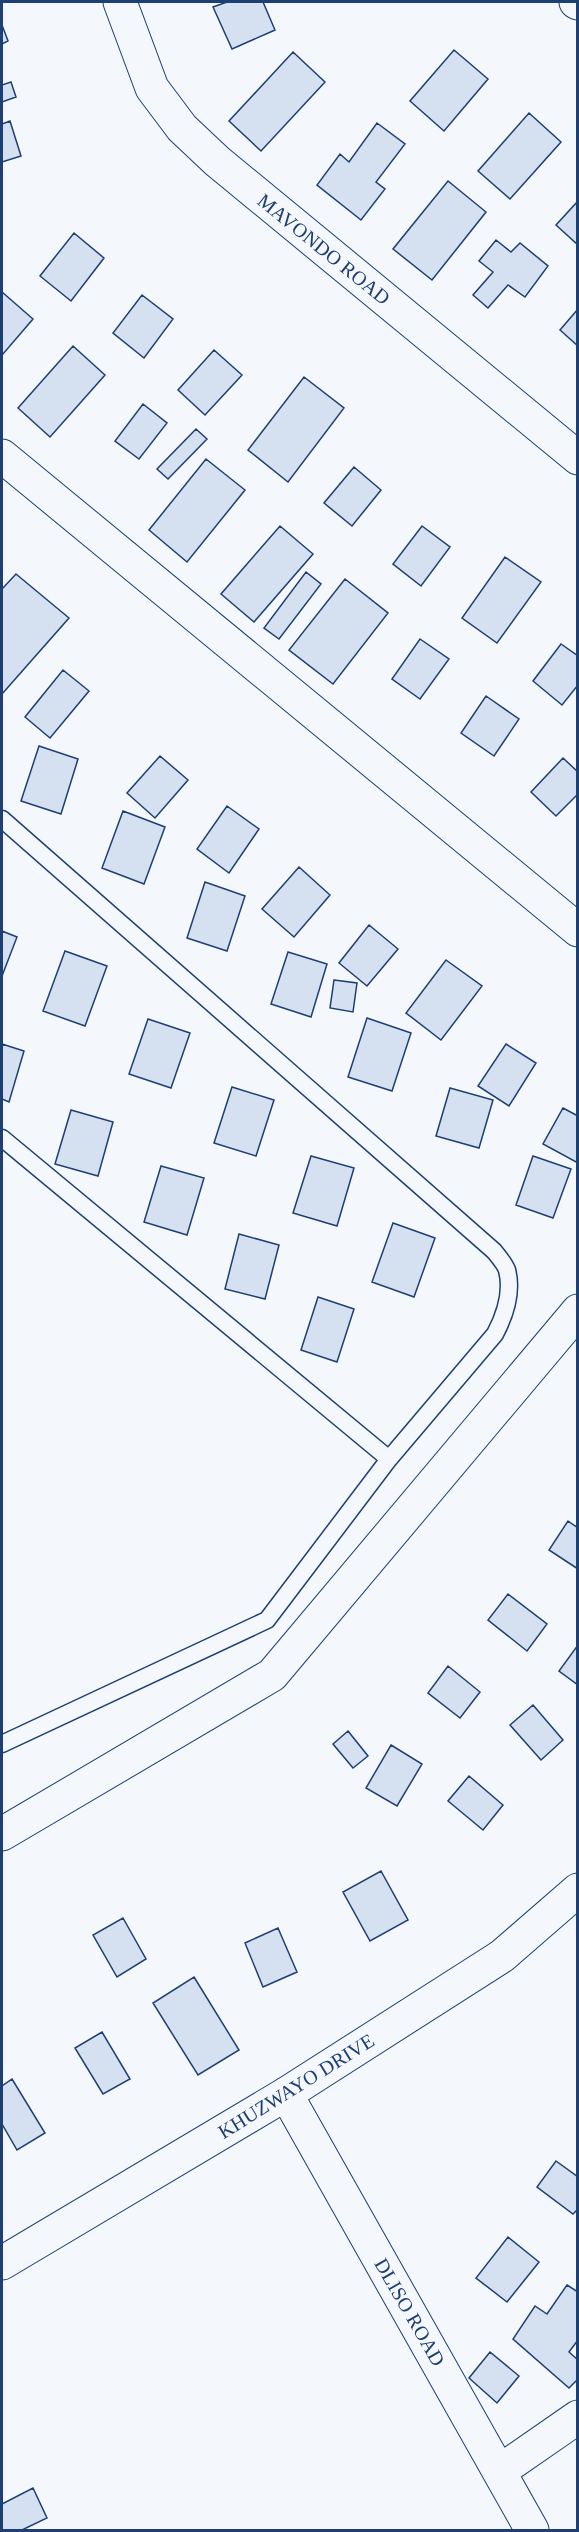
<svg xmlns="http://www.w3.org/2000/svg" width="579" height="2532" viewBox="0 0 579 2532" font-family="Georgia,serif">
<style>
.building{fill:#d5e0f0;stroke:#1d3f73;stroke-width:1.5}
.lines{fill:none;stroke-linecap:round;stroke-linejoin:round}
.service-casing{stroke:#1d3f73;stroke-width:19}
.minor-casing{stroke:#1d3f73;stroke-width:35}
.tertiary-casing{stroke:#1d3f73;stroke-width:35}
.service{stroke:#f4f7fb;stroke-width:16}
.minor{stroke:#f4f7fb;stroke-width:33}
.tertiary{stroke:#f4f7fb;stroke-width:33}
.labels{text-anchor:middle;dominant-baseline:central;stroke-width:4.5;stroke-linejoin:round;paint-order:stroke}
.street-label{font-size:20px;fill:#1d3f73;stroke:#f4f7fb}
</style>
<rect width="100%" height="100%" fill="#f4f7fb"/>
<path class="building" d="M227,2H263L275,30L232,49L213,7Z
M2,25L8,41L2,44Z
M454,50L488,79L444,131L410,101Z
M293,52L325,82L261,151L229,121Z
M11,82L16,97L2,102V85Z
M529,113L561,142L510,199L478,171Z
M10,121L21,156L2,162V124Z
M377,123L405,144L376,182L385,189L361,220L317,185L340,154L349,162Z
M448,181L486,212L432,280L393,249Z
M578,201V245L556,225Z
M74,233L104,258L71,301L40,276Z
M496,240L511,252L520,243L548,266L525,297L508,285L488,308L473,295L493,272L479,261Z
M2,292L33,319L3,354L2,353Z
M142,295L173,319L144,358L113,333Z
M578,309V346L560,330Z
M73,346L105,375L50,437L18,408Z
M214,350L242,375L205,415L178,390Z
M304,377L344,408L288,482L248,450Z
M143,404L167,423L139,459L115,441Z
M196,429L207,439L168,479L157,469Z
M206,459L245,490L187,562L149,530Z
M354,467L381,490L352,526L324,503Z
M280,526L313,554L254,622L221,594Z
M422,526L450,547L421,586L393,564Z
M505,557L541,582L497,643L462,618Z
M306,572L321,584L279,639L264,628Z
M16,574L69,618L2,694V589Z
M345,579L388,613L333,684L289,650Z
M420,639L449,659L420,699L392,679Z
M561,644L578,656V685L562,705L533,681Z
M63,670L89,691L50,738L25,717Z
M486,696L519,719L494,756L461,733Z
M39,746L78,759L61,814L21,801Z
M160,756L188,780L155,818L127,793Z
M563,758L578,772V794L556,816L531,792Z
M227,806L259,829L229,873L197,849Z
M123,811L165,827L144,884L102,868Z
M299,867L330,895L294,937L262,909Z
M205,882L245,896L227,951L187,938Z
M369,925L398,949L367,986L339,963Z
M2,931L17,937L2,976Z
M65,951L107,966L85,1026L43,1011Z
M288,952L327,964L311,1017L271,1004Z
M446,960L482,986L441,1040L406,1013Z
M334,980L357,983L353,1012L330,1008Z
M367,1018L411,1033L392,1091L348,1077Z
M148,1019L190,1033L171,1088L129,1074Z
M2,1044L24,1051L9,1102L2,1099Z
M506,1044L536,1063L509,1106L478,1086Z
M232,1087L274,1100L256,1156L214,1143Z
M450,1088L493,1100L479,1148L436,1136Z
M563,1108L578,1116V1163L543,1144Z
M71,1110L113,1122L98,1176L55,1164Z
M311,1156L354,1168L337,1226L293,1213Z
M533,1156L571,1169L553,1218L516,1205Z
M161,1166L204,1178L187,1235L144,1222Z
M393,1223L435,1238L414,1297L372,1282Z
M239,1234L279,1245L265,1299L225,1289Z
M318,1297L354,1309L337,1362L301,1350Z
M568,1521L578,1528V1569L549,1550Z
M508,1594L547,1624L527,1651L488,1620Z
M578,1645V1685L559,1671Z
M448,1666L480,1692L460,1718L428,1693Z
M533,1705L563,1740L541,1760L510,1725Z
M348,1731L368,1756L353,1768L333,1744Z
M391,1745L422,1764L397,1806L366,1788Z
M469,1776L503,1805L483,1830L448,1801Z
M381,1871L408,1920L370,1941L343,1892Z
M123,1918L146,1959L117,1977L93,1935Z
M278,1928L297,1972L263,1987L245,1943Z
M194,1977L239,2050L198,2075L153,2003Z
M102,2032L130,2079L103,2094L75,2048Z
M12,2079L45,2133L17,2150L2,2124V2086Z
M556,2161L578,2177V2209L573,2214L537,2187Z
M508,2237L539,2262L507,2302L476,2278Z
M567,2285L578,2292V2340L569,2352L578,2360V2379L569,2388L513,2339L535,2306L547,2314Z
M490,2352L519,2376L497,2403L469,2378Z
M33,2488L47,2518L22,2530H2V2504Z"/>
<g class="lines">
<g class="service-casing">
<path id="service" d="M2,819L494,1251C498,1256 505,1264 507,1270C513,1293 505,1315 495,1334L389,1459L267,1620L2,1744
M2,1138L389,1459"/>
</g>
<g class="minor-casing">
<path id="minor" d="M120,2L152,88L182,128L217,161L578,458
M576,2L578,3
M2,456L578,930
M2,1834L272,1675L578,1311
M286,2094L532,2530
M500,2471L578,2417"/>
</g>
<g class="tertiary-casing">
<path id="tertiary" d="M2,2263L286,2094L502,1956L578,1890"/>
</g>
<use href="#service" class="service"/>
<use href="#minor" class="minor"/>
<use href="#tertiary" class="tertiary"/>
</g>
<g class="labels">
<g class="street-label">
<text transform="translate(324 249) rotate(39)">MAVONDO ROAD</text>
<text transform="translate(296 2086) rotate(-32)">KHUZWAYO DRIVE</text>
<text transform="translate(410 2312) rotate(60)">DLISO ROAD</text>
</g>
</g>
<rect width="579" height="2532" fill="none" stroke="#1d3f73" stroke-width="6"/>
</svg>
